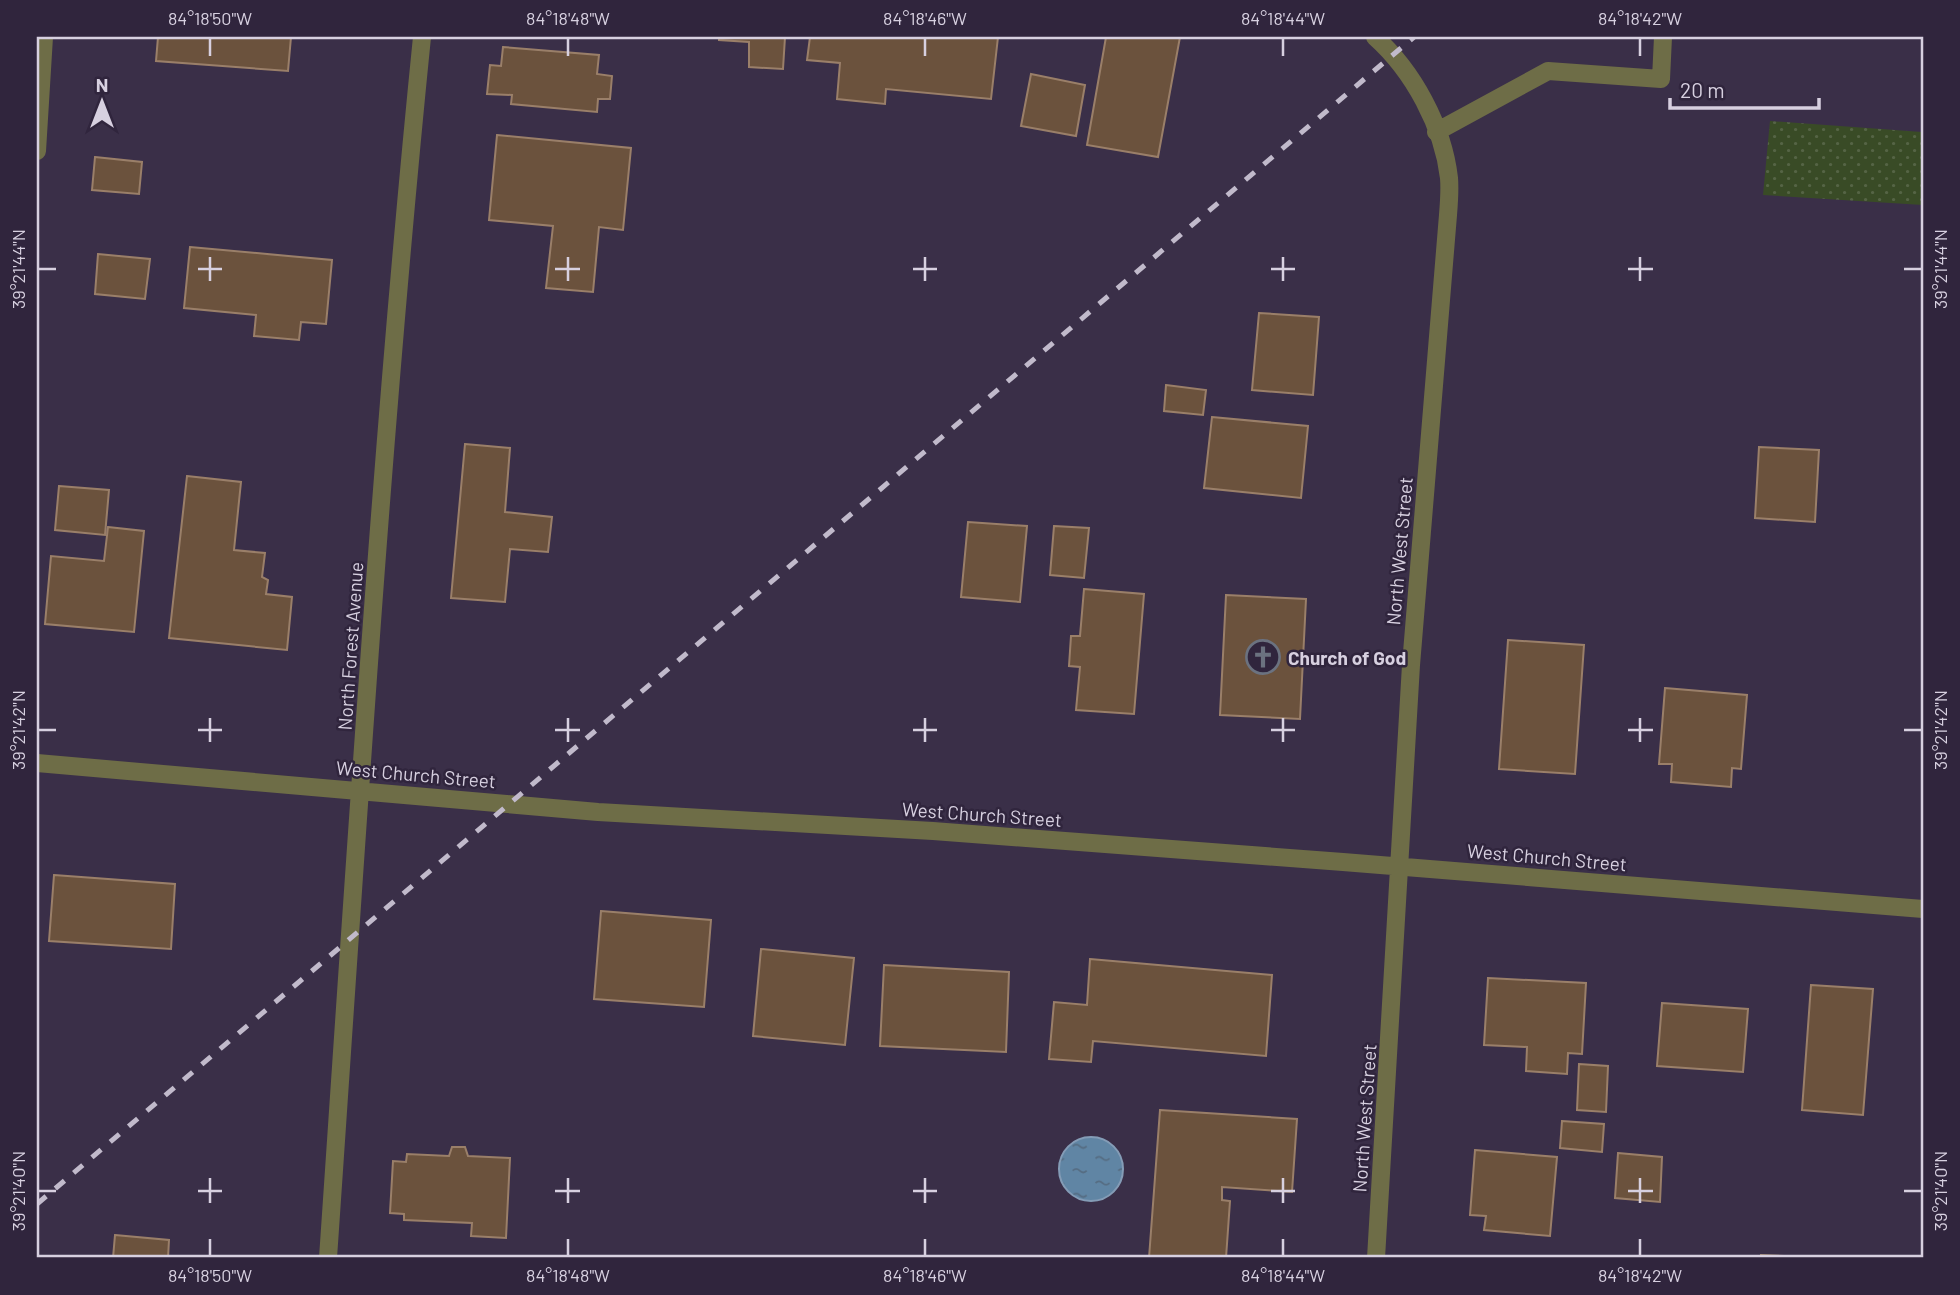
<svg xmlns="http://www.w3.org/2000/svg" width="1960" height="1295" viewBox="0 0 1960 1295" font-family="Barlow,sans-serif">
<style>
.park{fill:url(#park-dots)}
.water{fill:url(#water-ripples);stroke:#849cb6;stroke-width:2}
.building{fill:#6b523d;stroke:#9a7f69;stroke-width:2}
.lines{fill:none;stroke-linecap:round;stroke-linejoin:round}
.minor{stroke:#6e6d47;stroke-width:18}
.rail{stroke:#c1bacb;stroke-width:5;stroke-dasharray:12 12;stroke-linecap:butt}
.ticks{fill:none;stroke:#d7d0e0;stroke-width:2.5}
.labels{text-anchor:middle;dominant-baseline:central;stroke-width:5;stroke-linejoin:round;paint-order:stroke}
.street-label{font-size:19px;fill:#d7d0e0;stroke:#30253d}
.poi-label{font-size:19px;font-weight:bold;fill:#d7d0e0;stroke:#30253d;text-anchor:start}
.neatline{fill:none;stroke:#d7d0e0;stroke-width:2.5}
.ticks-label{font-size:18px;text-anchor:middle;fill:#d7d0e0}
</style>
<defs>
<pattern id="park-dots" width="8" height="8" patternUnits="userSpaceOnUse" patternTransform="scale(1.75)"><rect width="8" height="8" fill="#394b26"/><path d="M2 2h.1M6 6h.1" fill="none" stroke="#556445" stroke-width="1.8" stroke-linecap="round"/></pattern>
<pattern id="water-ripples" width="26" height="14" patternUnits="userSpaceOnUse" patternTransform="scale(1.75)"><rect width="26" height="14" fill="#6085a4"/><path d="M2 4q2-2 4 0t4 0M15 11q2-2 4 0t4 0" fill="none" stroke="#556c82"/></pattern>
</defs>
<rect width="100%" height="100%" fill="#3a2f48"/>
<path class="park" d="M1770,121L1922,132L1923,205L1763,195Z"/>
<path class="water" d="M1059 1169a32 32 0 1 1 64 0a32 32 0 1 1-64 0Z"/>
<path class="building" d="M158,37H291L288,71L156,61Z
M719,37H785L783,69L749,67V42L719,40Z
M810,37H998L991,99L886,89L885,104L837,99L840,63L807,60Z
M1106,37H1180L1158,157L1087,145Z
M503,47L599,55L597,74L612,76L610,99H598L597,112L511,104L512,95L487,94L490,65L501,66Z
M1031,74L1085,85L1076,136L1021,126Z
M497,135L631,148L623,230L599,227L593,292L546,288L553,226L489,220Z
M95,157L142,162L139,194L92,190Z
M190,247L332,260L326,324L301,322L299,340L254,336L256,315L184,308Z
M98,254L150,259L145,299L95,294Z
M1259,313L1319,317L1313,395L1252,390Z
M1166,385L1206,390L1203,415L1164,411Z
M1212,417L1308,426L1301,498L1204,488Z
M465,444L510,448L505,512L552,517L548,552L510,549L505,602L451,598Z
M1759,447L1819,450L1815,522L1755,518Z
M187,476L241,482L234,550L265,553L262,577L268,580L266,594L292,597L287,650L169,638Z
M59,486L109,490L105,535L55,530Z
M968,522L1027,526L1020,602L961,597Z
M1054,526L1089,528L1084,578L1050,575Z
M108,527L144,531L134,632L45,624L51,556L104,561Z
M1084,589L1144,594L1134,714L1076,710L1080,667L1069,666L1071,636H1080Z
M1226,595L1306,599L1300,719L1220,715Z
M1508,640L1584,645L1575,774L1499,769Z
M1665,688L1747,695L1741,769L1732,768L1731,787L1671,782L1672,764H1659Z
M54,875L175,884L171,949L49,941Z
M601,911L711,920L704,1007L594,999Z
M761,949L854,958L845,1045L753,1036Z
M1090,959L1272,975L1266,1056L1093,1041L1091,1062L1049,1059L1054,1002L1087,1005Z
M884,965L1009,972L1006,1052L880,1046Z
M1488,978L1586,983L1582,1054L1568,1053L1567,1074L1526,1071L1527,1047L1484,1045Z
M1811,985L1873,989L1863,1115L1802,1110Z
M1662,1003L1748,1009L1743,1072L1657,1066Z
M1579,1064L1608,1066L1606,1112L1577,1110Z
M1160,1110L1297,1119L1292,1192L1222,1187V1200L1230,1201L1226,1258H1149Z
M1562,1121L1604,1124L1602,1152L1560,1148Z
M452,1147H465L468,1156L510,1158L506,1238L471,1236L472,1223L404,1220V1214L390,1213L393,1161L406,1162L407,1154L449,1156Z
M1475,1150L1557,1157L1550,1236L1484,1230L1486,1216L1470,1215Z
M1618,1153L1662,1157L1660,1202L1615,1198Z
M115,1235L169,1240L168,1258H113Z
M1761,1255L1809,1257V1258H1761Z"/>
<g class="lines">
<path class="minor" d="M1375,37C1413,71 1443,126 1449,178C1450,190 1449,203 1448,215L1411,665L1376,1258
M1436,132L1548,71L1661,79L1663,37
M37,151L44,37
M37,763L598,812L933,831L1343,862L1923,909
M328,1258C356,851 381,443 422,37"/>
<path class="rail" d="M37,1204L1414,37"/>
</g>
<path class="ticks" d="M210,38V56M568,38V56M925,38V56M1283,38V56M1640,38V56M210,257V281M568,257V281M925,257V281M1283,257V281M1640,257V281M38,269H56M198,269H222M555,269H580M913,269H937M1271,269H1295M1628,269H1653M1904,269H1922M210,718V742M568,718V742M925,718V742M1283,718V742M1640,718V742M38,730H56M198,730H222M555,730H580M913,730H937M1271,730H1295M1628,730H1653M1904,730H1922M210,1178V1203M568,1178V1203M925,1178V1203M1283,1178V1203M1640,1178V1203M38,1191H56M198,1191H222M555,1191H580M913,1191H937M1271,1191H1295M1628,1191H1653M1904,1191H1922M210,1239V1256M568,1239V1256M925,1239V1256M1283,1239V1256M1640,1239V1256"/>
<defs>
<g id="church-ring" transform="scale(1.75)"><circle r="9.5" fill="#30253d" stroke="#6b7280" stroke-width="1.5"/><path d="M-1.2-6h2.4v3.5h3.3v2.4h-3.3V6h-2.4V-.1h-3.3v-2.4h3.3Z" fill="#6b7280"/></g>
</defs>
<g fill-rule="evenodd">
<use href="#church-ring" x="1263" y="657"/>
</g>
<g class="labels">
<g class="street-label">
<text transform="translate(1399 551) rotate(-85)">North West Street</text>
<text transform="translate(350 646) rotate(-86)">North Forest Avenue</text>
<text transform="translate(416 774) rotate(5)">West Church Street</text>
<text transform="translate(982 814) rotate(4)">West Church Street</text>
<text transform="translate(1547 857) rotate(5)">West Church Street</text>
<text transform="translate(1364 1118) rotate(-86)">North West Street</text>
</g>
<g class="poi-label">
<text x="1288" y="657">Church of God</text>
</g>
</g>
<rect width="1960" height="1295" fill="none" stroke="#30253d" stroke-width="77"/>
<g transform="translate(102 102)" stroke="#30253d" stroke-width="5" paint-order="stroke">
<path d="M0-5L12 26L0 18L-12 26Z" fill="#d7d0e0"/>
<text y="-10" font-size="19" font-weight="bold" text-anchor="middle" fill="#d7d0e0">N</text>
</g>
<path d="M1670 98v10h149v-10" fill="none" stroke="#d7d0e0" stroke-width="3.5"/>
<text x="1680" y="98" font-size="21" fill="#d7d0e0" stroke="#30253d" stroke-width="5" paint-order="stroke">20 m</text>
<rect x="38" y="38" width="1884" height="1218" class="neatline"/>
<g class="ticks-label">
<text x="210" y="25">84°18'50"W</text>
<text x="568" y="25">84°18'48"W</text>
<text x="925" y="25">84°18'46"W</text>
<text x="1283" y="25">84°18'44"W</text>
<text x="1640" y="25">84°18'42"W</text>
<text transform="translate(19 269) rotate(-90)" y="6">39°21'44"N</text>
<text transform="translate(1941 269) rotate(-90)" y="6">39°21'44"N</text>
<text transform="translate(19 730) rotate(-90)" y="6">39°21'42"N</text>
<text transform="translate(1941 730) rotate(-90)" y="6">39°21'42"N</text>
<text transform="translate(19 1191) rotate(-90)" y="6">39°21'40"N</text>
<text transform="translate(1941 1191) rotate(-90)" y="6">39°21'40"N</text>
<text x="210" y="1282">84°18'50"W</text>
<text x="568" y="1282">84°18'48"W</text>
<text x="925" y="1282">84°18'46"W</text>
<text x="1283" y="1282">84°18'44"W</text>
<text x="1640" y="1282">84°18'42"W</text>
</g>
</svg>
